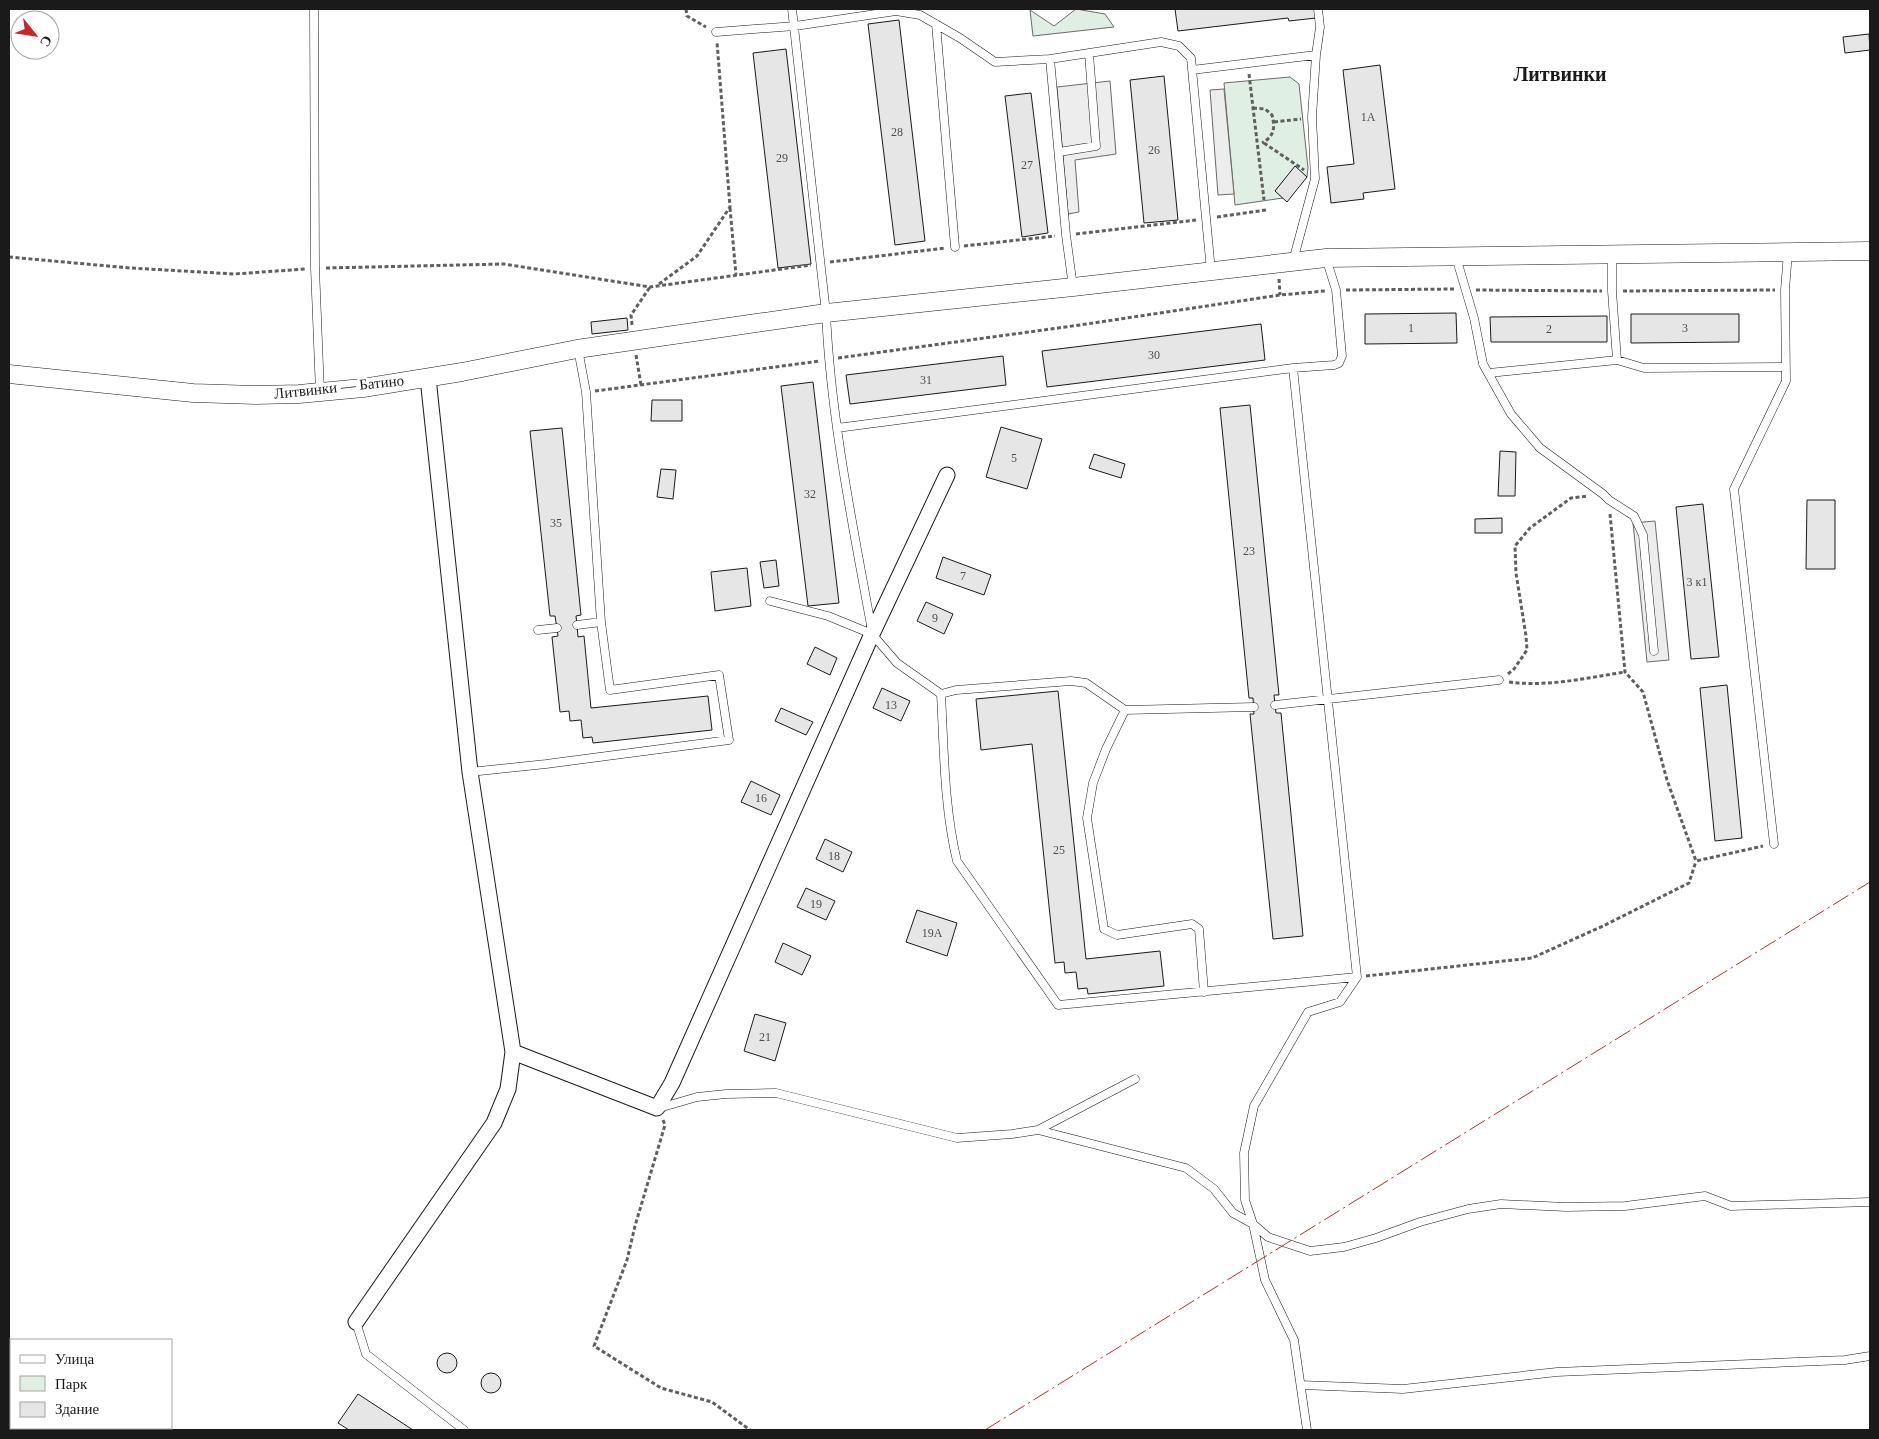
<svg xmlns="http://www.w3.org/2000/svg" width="1879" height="1439" viewBox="0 0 1879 1439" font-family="Georgia,serif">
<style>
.green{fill:#e0efe3;stroke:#6a6a6a}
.parking{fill:#ededed;stroke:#6a6a6a}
.building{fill:#e6e6e6;stroke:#1a1a1a}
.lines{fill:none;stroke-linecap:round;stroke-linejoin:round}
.service-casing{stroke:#1a1a1a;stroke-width:9}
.minor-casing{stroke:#1a1a1a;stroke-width:17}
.tertiary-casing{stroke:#1a1a1a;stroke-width:19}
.path{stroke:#5f5f5f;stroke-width:3;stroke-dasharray:4 2.5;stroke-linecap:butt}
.service{stroke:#fff;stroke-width:8}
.minor{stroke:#fff;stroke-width:15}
.tertiary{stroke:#fff;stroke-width:18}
.power{stroke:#c62828;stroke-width:1;stroke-dasharray:18 4 2.5 4;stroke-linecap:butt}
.labels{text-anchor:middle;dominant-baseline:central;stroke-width:4;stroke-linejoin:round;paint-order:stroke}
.number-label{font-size:12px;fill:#4d4d4d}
.street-label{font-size:15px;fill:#1a1a1a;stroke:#fff}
.district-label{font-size:20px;font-weight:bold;fill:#1a1a1a;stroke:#fff}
</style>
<rect width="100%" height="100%" fill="#fff"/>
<path class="green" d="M1076,9L1105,14L1114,27L1033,36L1030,10L1054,26Z
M1290,77L1299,84L1308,168L1307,177L1295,167L1275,191L1283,198L1235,205L1224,83Z"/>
<path class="parking" d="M1110,81L1116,154L1075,160L1079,212L1068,214L1057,87Z
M1224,89L1234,194L1218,195L1210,90Z
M1655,521L1669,660L1647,662L1633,523Z"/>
<path class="building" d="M1175,9H1315L1316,18L1289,21L1288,18L1178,31Z
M899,20L925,241L895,245L868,24Z
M1869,34L1870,50L1845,53L1843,37Z
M786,49L811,264L778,268L753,53Z
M1380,65L1395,189L1363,193L1364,199L1331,203L1327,167L1354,164L1343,70Z
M1164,76L1178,220L1144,223L1130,80Z
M1031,93L1048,233L1022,237L1005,96Z
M1295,166L1307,177L1287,202L1275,191Z
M1456,313L1457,343L1365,344V314Z
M1631,314H1739V342L1631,343Z
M1607,316V342H1491L1490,317Z
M627,318L628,330L592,334L591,322Z
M1261,324L1265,360L1047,387L1042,351Z
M1003,356L1006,385L850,404L846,375Z
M813,382L839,603L808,606L781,386Z
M652,400H682V421H651Z
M1250,405L1279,695H1274L1276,713H1281L1303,936L1273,939L1250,714H1254L1253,698H1249L1220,408Z
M1001,427L1042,439L1027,489L986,477Z
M562,428L581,615L576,616L577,625L578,637L584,636L591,708L708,696L712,730L593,743L592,737L583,738L581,720L570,721L569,711L560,712L552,637L558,636L555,616H550L530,431Z
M1500,451L1516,452L1515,496H1498Z
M1094,454L1125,464L1121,478L1089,468Z
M661,469L676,470L673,499L657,497Z
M1807,500H1835V569H1806Z
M1703,504L1719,657L1691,659L1676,507Z
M1502,518V533H1475V519Z
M943,557L991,575L984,595L936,578Z
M776,560L779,586L764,588L760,562Z
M747,568L751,606L715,611L711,572Z
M926,602L953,614L944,634L917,621Z
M815,647L837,658L830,675L807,664Z
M1727,685L1742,838L1715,841L1700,688Z
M882,688L910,701L901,721L873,708Z
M1058,691L1086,959L1160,951L1164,986L1088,994L1087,988L1078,989L1076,972L1065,973L1064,962L1055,963L1032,744L981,750L976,699Z
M781,708L813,722L806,735L775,721Z
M751,781L780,795L771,815L741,802Z
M825,839L852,852L843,872L816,859Z
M806,888L835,901L826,920L797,907Z
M917,910L957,923L947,956L906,942Z
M783,943L811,956L802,975L775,962Z
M755,1014L786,1023L775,1061L744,1051Z
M437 1363a10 10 0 1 1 20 0a10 10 0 1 1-20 0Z
M481 1383a10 10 0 1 1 20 0a10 10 0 1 1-20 0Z
M358,1394L413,1430H349L338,1423Z"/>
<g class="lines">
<g class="service-casing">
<path id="service" d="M314,9L315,268L320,392
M792,9L826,313C831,421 853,526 872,631
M936,24L955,247
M716,32L795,26L896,11L920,15L960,38L995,62L1050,59L1066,235L1073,287
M1050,59L1161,42L1179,46L1191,58L1211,271
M1192,70L1316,55
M1059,152L1096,146L1089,53
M1612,254V291L1617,360
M1456,257L1474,318L1483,364L1511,414L1540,448L1603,494L1609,500L1634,516L1643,535L1654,651
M1293,261L1315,179L1312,117L1316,55L1320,27L1318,9
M1293,368L1357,977L1340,1002L1308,1012L1254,1106L1244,1153L1245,1200L1253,1224L1265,1280L1294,1340L1307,1430
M1489,373L1617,360L1644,368L1786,367
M837,428L1293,368L1334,365L1339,363L1342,356L1336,290L1326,258
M770,601L828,616L872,634L897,663L941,694C944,749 944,807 957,861L1058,1005L1357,977
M577,625L601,622
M538,630L557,628
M941,694L956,690L1071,681L1086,683L1125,710L1254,707
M1275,705L1499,680
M1125,710L1106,749L1093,783L1087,818L1104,929L1117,935L1192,924L1199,929L1204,992
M470,772L546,764L729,740L719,675L610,690L601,622L586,392L578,349
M1774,844L1734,489L1786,381L1785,290L1788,252
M659,1108L697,1097L726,1094L776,1093L957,1138L1012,1134L1038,1130L1135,1079
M1038,1130L1186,1168L1214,1189L1233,1213L1253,1224L1268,1237L1310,1251L1344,1247L1376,1238L1420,1222L1468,1209L1501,1204L1566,1207L1625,1206L1705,1196L1731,1206L1870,1202
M356,1322L366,1354L464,1430
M1301,1385L1403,1389L1557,1372L1845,1360L1870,1356"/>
</g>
<g class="minor-casing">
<path id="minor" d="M513,1052L657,1108L672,1083L872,634L947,475
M356,1322L494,1123L508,1089L513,1052L470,772L428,378"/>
</g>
<g class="tertiary-casing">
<path id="tertiary" d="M9,374L193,393L256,395L299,394L363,388L462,372L577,349L826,313L1073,287L1326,258L1870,251"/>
</g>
<path class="path" d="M686,9L687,16L706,27
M1249,74L1264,200
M1253,108L1265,109L1272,115C1275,127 1275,136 1262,143
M1274,122L1301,119
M1264,143L1304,170
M730,208L736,275
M1217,217L1266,210
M1076,234L1196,220
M964,246L1055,236
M9,257L130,268L234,274L305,269
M830,262L945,248
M326,268L504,264L650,287L811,265
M1279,279L1280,295
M659,284L697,256L730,207L717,42
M1346,290L1455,289
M1476,290L1602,291
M1623,291L1775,290
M632,325L631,315L650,287
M636,355L641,385
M838,358L1080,325L1280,295L1325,291
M595,391L820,361
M1610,514L1625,672L1643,692L1667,780L1696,861L1763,846
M1508,674L1514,669L1527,650L1526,636L1516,573L1515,546L1530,528L1571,498L1588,496
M1509,682C1549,687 1586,678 1625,672
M1366,976L1532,958L1603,926L1689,883L1696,861
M663,1120L665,1125L635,1226L627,1260L594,1346L661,1388L712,1402L750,1430"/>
<use href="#service" class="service"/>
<use href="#minor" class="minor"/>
<use href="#tertiary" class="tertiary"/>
<path class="power" d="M985,1430L1870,882"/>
</g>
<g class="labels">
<g class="number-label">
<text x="1368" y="117">1А</text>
<text x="897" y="132">28</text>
<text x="1154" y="150">26</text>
<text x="782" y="158">29</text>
<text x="1027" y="165">27</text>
<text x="1411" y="328">1</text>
<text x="1685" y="328">3</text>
<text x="1549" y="329">2</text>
<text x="1154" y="355">30</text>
<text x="926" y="380">31</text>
<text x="1014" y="458">5</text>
<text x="810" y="494">32</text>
<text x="556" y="523">35</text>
<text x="1249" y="551">23</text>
<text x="963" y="576">7</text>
<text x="1697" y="582">3 к1</text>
<text x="935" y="618">9</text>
<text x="891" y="705">13</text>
<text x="761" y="798">16</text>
<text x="1059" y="850">25</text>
<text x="834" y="856">18</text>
<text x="816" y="904">19</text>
<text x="932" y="933">19А</text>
<text x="765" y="1037">21</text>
</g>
<g class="street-label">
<text transform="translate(339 387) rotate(-6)">Литвинки — Батино</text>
</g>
<g class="district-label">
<text x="1560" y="74">Литвинки</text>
</g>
</g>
<rect width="1879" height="1439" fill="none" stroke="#1a1a1a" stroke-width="20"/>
<rect x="10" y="1339" width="162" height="90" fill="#ffffff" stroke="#a3a3a3"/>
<rect x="20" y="1355" width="25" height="8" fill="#ffffff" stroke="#a3a3a3"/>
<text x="55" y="1364" font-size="15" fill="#1a1a1a">Улица</text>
<rect x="20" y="1376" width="25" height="15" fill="#e0efe3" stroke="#a3a3a3"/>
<text x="55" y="1389" font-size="15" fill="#1a1a1a">Парк</text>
<rect x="20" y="1402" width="25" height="15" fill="#e6e6e6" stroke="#a3a3a3"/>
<text x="55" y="1414" font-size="15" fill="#1a1a1a">Здание</text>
<g transform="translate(35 35) rotate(120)"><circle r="24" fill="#ffffff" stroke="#a3a3a3"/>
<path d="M0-4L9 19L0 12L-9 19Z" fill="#c62828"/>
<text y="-8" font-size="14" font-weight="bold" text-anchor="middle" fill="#1a1a1a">С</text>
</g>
</svg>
